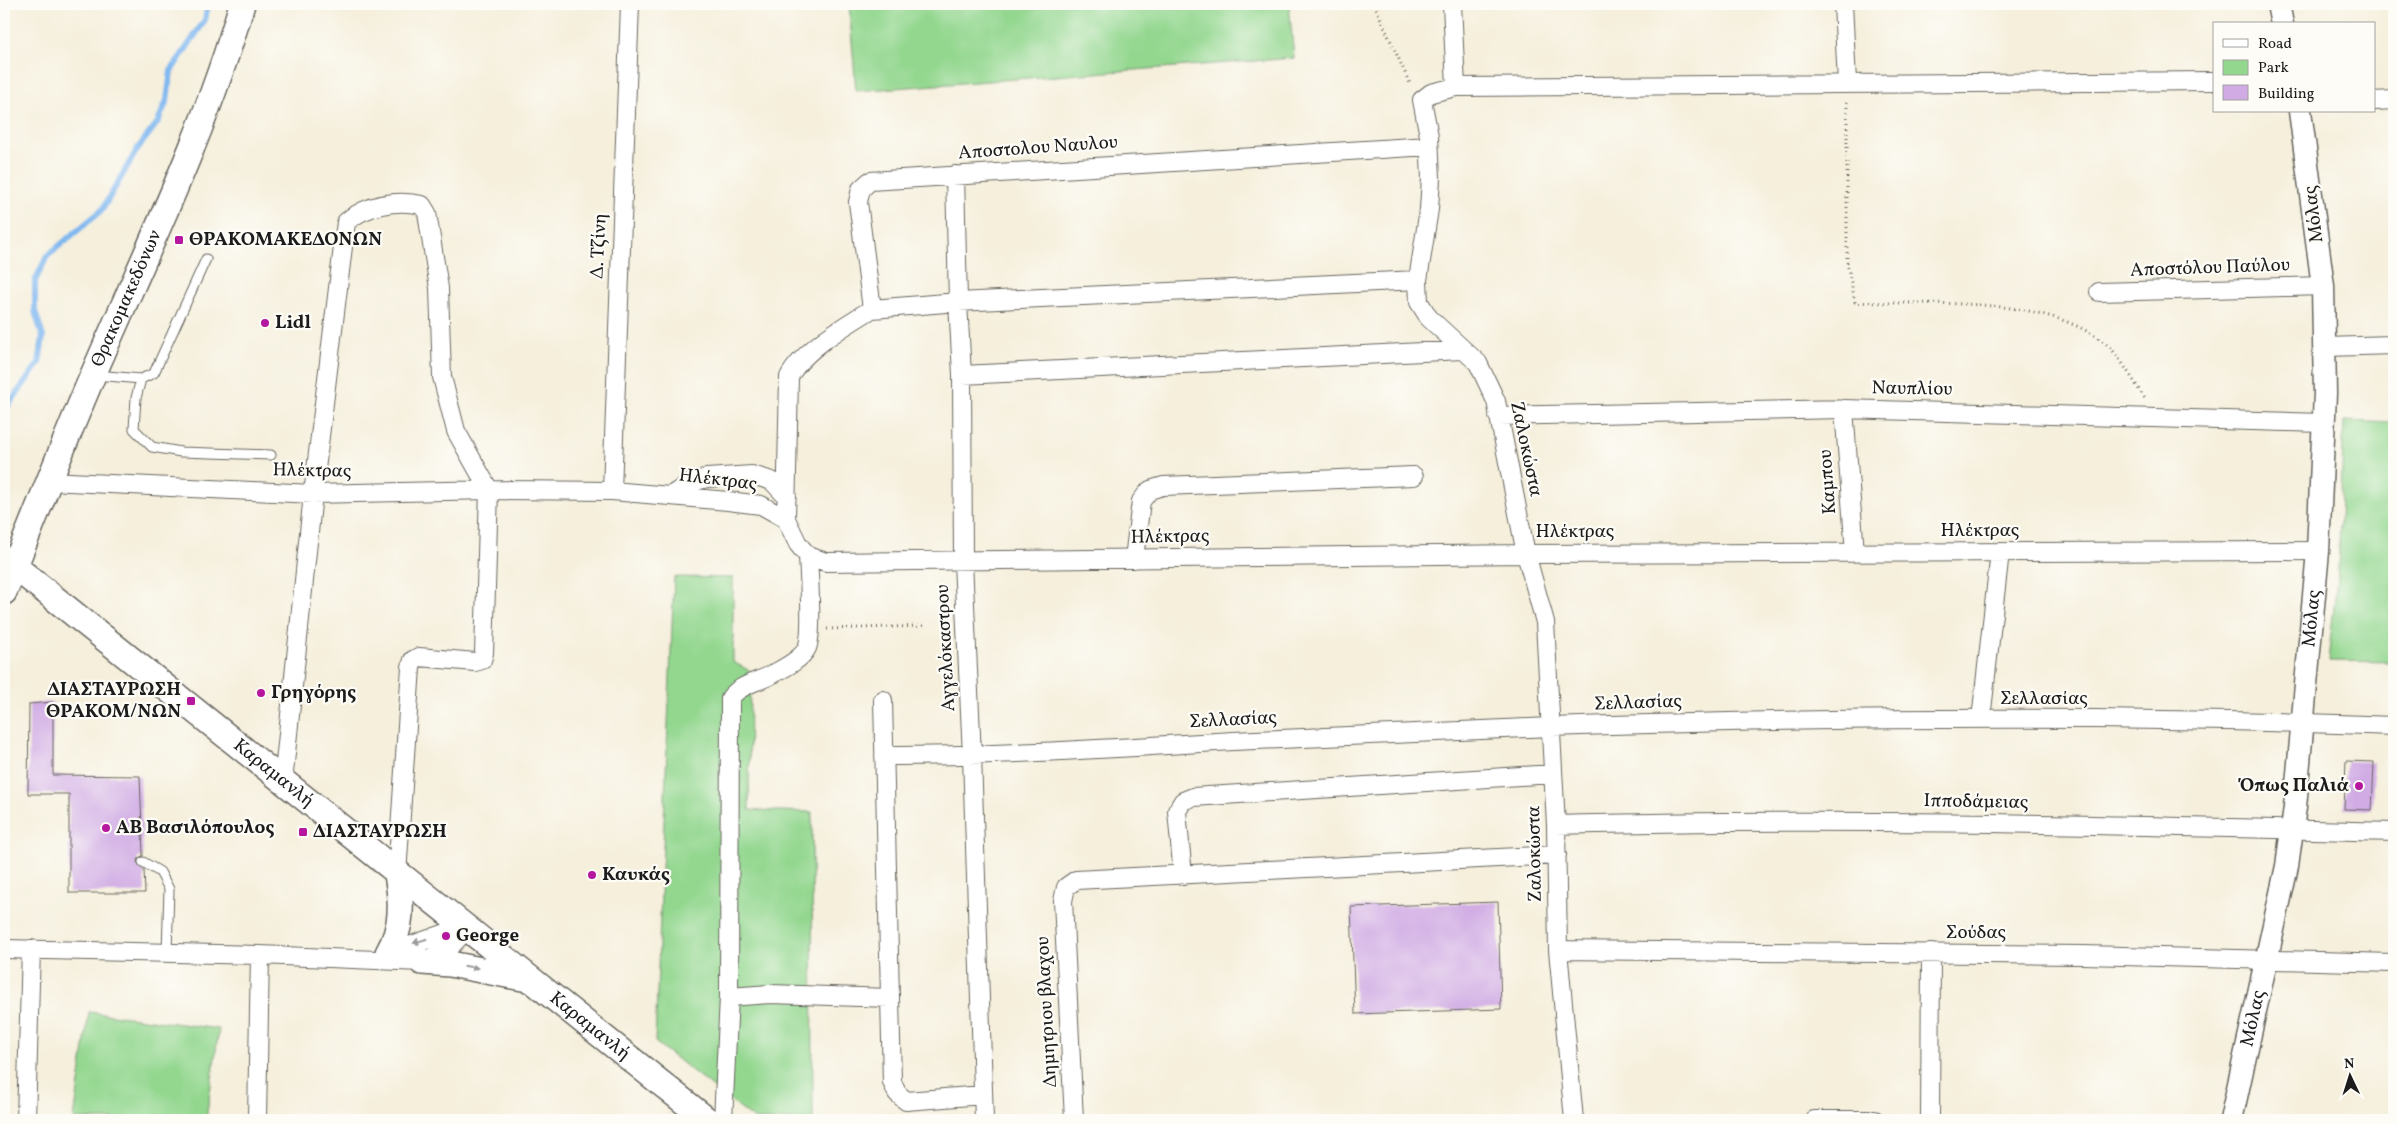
<svg xmlns="http://www.w3.org/2000/svg" width="2398" height="1124" viewBox="0 0 2398 1124" font-family="Vollkorn,serif">
<style>
.green{fill:#93d78f;stroke:#587a56}
.lines{fill:none;stroke-linecap:round;stroke-linejoin:round}
.stream{stroke:#80b8f0;stroke-width:6}
.building{fill:#d0abe4}
.service-casing{stroke:#68665f;stroke-width:11}
.minor-casing{stroke:#68665f;stroke-width:20}
.tertiary-casing{stroke:#68665f;stroke-width:25}
.secondary-casing{stroke:#68665f;stroke-width:28}
.path{stroke:#68665f;stroke-width:3;stroke-dasharray:1 4;stroke-linecap:butt}
.service{stroke:#fff;stroke-width:9}
.minor{stroke:#fff;stroke-width:18}
.tertiary{stroke:#fff;stroke-width:22}
.secondary{stroke:#fff;stroke-width:25}
.oneway{fill:#999}
.poi-dot{fill:#b5179e;stroke:#fdfcf7;stroke-width:2}
.labels{text-anchor:middle;dominant-baseline:central;stroke-width:4.5;stroke-linejoin:round;paint-order:stroke}
.street-label{font-size:19px;fill:#1c1c1c;stroke:#fdfcf7}
.poi-label{font-size:19px;font-weight:bold;fill:#1c1c1c;stroke:#fdfcf7;text-anchor:start}
</style>
<rect width="100%" height="100%" fill="#fdfcf7"/>
<filter id="ink" filterUnits="userSpaceOnUse"><feTurbulence type="fractalNoise" baseFrequency=".02" numOctaves="2"/><feDisplacementMap in="SourceGraphic" scale="10" xChannelSelector="R" yChannelSelector="G"/><feConvolveMatrix kernelMatrix="1 2 1 2 8 2 1 2 1" color-interpolation-filters="sRGB"/></filter>
<filter id="wash" filterUnits="userSpaceOnUse"><feTurbulence type="fractalNoise" baseFrequency=".0096" numOctaves="4" result="noise"/><feDisplacementMap in="SourceGraphic" scale="20" xChannelSelector="R" yChannelSelector="G"/><feGaussianBlur stdDeviation="1.12" result="paint"/><feColorMatrix in="noise" values="0 0 0 0 0 0 0 0 0 0 0 0 0 0 0 0 0 1.4 0 .05"/><feComposite in="paint" operator="in"/></filter>
<g filter="url(#wash)">
<rect width="100%" height="100%" fill="#f5efdc"/>
<path class="green" d="M849,4H1289L1294,58L856,91Z
M2344,421L2394,423V662L2328,661L2338,570Z
M674,577L733,578V662L750,671L749,810L812,812L813,1120H755L655,1042Z
M89,1012L219,1029L206,1120L74,1119Z"/>
<g class="lines">
<path class="stream" d="M4,411L39,363L43,337L35,311V281L47,256L102,210L138,148L158,122L167,100L171,71L205,20L208,4"/>
</g>
<g id="blocks">
<path class="building" d="M53,702V775L140,776L143,856L138,858L137,862L144,870L145,893H69V794H28L29,704Z
M2346,761L2374,762L2372,810L2344,809Z
M1498,902L1501,1009L1355,1014L1351,907Z"/>
</g>
</g>
<g filter="url(#ink)">
<use href="#blocks" fill-opacity="0" stroke="#68665f" stroke-width="1"/>
<g class="lines">
<g class="service-casing">
<path id="service" d="M96,375L141,379L154,373L206,259
M141,379L136,398L134,429L152,447L181,452L271,455
M143,862L160,872L169,889L167,952"/>
</g>
<g class="minor-casing">
<path id="minor" d="M1452,4L1456,87
M1843,4L1847,82
M2374,101L2394,100
M955,175L958,302L962,375L963,562L972,756L984,1120
M1418,280L958,302L872,309L858,202L861,189L870,181L1429,146
M2099,292L2323,286
M2325,347L2394,345
M962,375L1462,350
M1844,409L1855,553
M1498,416L1844,409L2324,423
M49,481L313,494L489,490L612,491L728,501L761,505L786,519L798,544L808,556L826,562L1526,554L2318,551
M612,491L630,4
M670,496L692,482L707,478L752,475L772,481L787,497
M786,519L789,377C803,350 846,325 872,309
M1134,559L1141,501L1150,490L1163,486L1414,476
M883,700L892,1082L897,1093L906,1101L983,1095
M1981,719L2000,552
M884,756C1000,756 1116,748 1233,741C1339,736 1445,731 1551,727C1832,717 2114,715 2394,726
M283,782L313,494L346,222C366,205 396,199 422,205L427,213L439,288L442,377L456,431L489,490L484,653L482,660L475,662L419,657L413,660L411,667L397,874
M1556,825C1835,817 2115,825 2394,832
M1183,876L1177,811L1183,801L1193,797L1553,774
M4,949L260,955L422,962C442,954 456,946 466,926
M1558,950L2084,955L2394,963
M384,955L466,926
M729,997L770,994L890,998
M26,1120L31,949
M257,1120L260,955
M723,1120L729,997L730,698C741,684 758,682 773,674C784,668 801,660 807,648C813,634 809,575 808,556
M1074,1120L1063,901L1066,887L1076,880L1557,855
M1574,1120L1558,950L1556,825L1545,622L1526,554L1496,401L1478,363L1429,318L1419,302L1418,280L1429,209L1431,178L1429,136L1422,100L1431,93L1456,87L2214,81
M1814,1120H1875
M1930,1120L1931,953"/>
</g>
<g class="tertiary-casing">
<g id="tertiary">
<path d="M2278,4L2282,24"/>
<path id="s1" d="M2231,1120L2287,866L2295,807L2318,551L2325,393L2323,286L2300,111"/>
</g>
</g>
<g class="secondary-casing">
<g id="secondary">
<path id="s2" d="M4,558L707,1120"/>
<path id="s3" d="M4,592C34,520 62,447 93,375C146,252 205,133 242,4"/>
<path d="M388,953C403,927 402,903 397,874"/>
<path d="M422,962L450,964L528,979"/>
</g>
</g>
<path class="path" d="M1374,4L1411,86
M1847,102V262L1855,302C1932,306 2043,293 2106,344C2119,354 2136,386 2146,400
M827,629L923,626"/>
<use href="#service" class="service"/>
<use href="#minor" class="minor"/>
<use href="#tertiary" class="tertiary"/>
<use href="#secondary" class="secondary"/>
</g>
<defs><path id="oneway-solid" d="M-6-.8H1V-3.2L6.5 0L1 3.2V.8H-6Z" transform="scale(1.25)"/></defs>
<g class="oneway">
<use href="#oneway-solid" transform="translate(420 941) rotate(162)"/>
<use href="#oneway-solid" transform="translate(471 967) rotate(9)"/>
</g>
</g>
<g class="poi-dot">
<rect x="174" y="235" width="10" height="10" rx="2.5"/>
<circle cx="265" cy="323" r="5"/>
<circle cx="261" cy="693" r="5"/>
<rect x="186" y="696" width="10" height="10" rx="2.5"/>
<circle cx="2359" cy="786" r="5"/>
<circle cx="106" cy="828" r="5"/>
<rect x="298" y="827" width="10" height="10" rx="2.5"/>
<circle cx="592" cy="875" r="5"/>
<circle cx="446" cy="936" r="5"/>
</g>
<g class="labels">
<g class="street-label">
<text transform="translate(1038 148) rotate(-4)">Αποστολου Ναυλου</text>
<text transform="translate(2314 214) rotate(-97)">Μόλας</text>
<text transform="translate(599 246) rotate(-87)">Δ. Τζίνη</text>
<text transform="translate(2210 268) rotate(-2)">Αποστόλου Παύλου</text>
<text stroke="none"><textPath href="#s3" startOffset="318">Θρακομακεδόνων</textPath></text>
<text transform="translate(1912 389) rotate(1)">Ναυπλίου</text>
<text transform="translate(1526 449) rotate(78)">Ζαλοκώστα</text>
<text transform="translate(312 471) rotate(1)">Ηλέκτρας</text>
<text transform="translate(718 480) rotate(7)">Ηλέκτρας</text>
<text transform="translate(1828 482) rotate(-94)">Καμπου</text>
<text x="1980" y="531">Ηλέκτρας</text>
<text x="1575" y="532">Ηλέκτρας</text>
<text transform="translate(1170 537) rotate(-1)">Ηλέκτρας</text>
<text stroke="none"><textPath href="#s1" startOffset="509">Μόλας</textPath></text>
<text transform="translate(946 648) rotate(-93)">Αγγελόκαστρου</text>
<text x="2044" y="699">Σελλασίας</text>
<text transform="translate(1638 703) rotate(-2)">Σελλασίας</text>
<text transform="translate(1233 720) rotate(-3)">Σελλασίας</text>
<text stroke="none"><textPath href="#s2" startOffset="345">Καραμανλή</textPath></text>
<text transform="translate(1976 802) rotate(1)">Ιπποδάμειας</text>
<text transform="translate(1535 854) rotate(-91)">Ζαλοκώστα</text>
<text x="1976" y="933">Σούδας</text>
<text transform="translate(1047 1012) rotate(-93)">Δημητριου βλαχου</text>
<text stroke="none"><textPath href="#s1" startOffset="104">Μόλας</textPath></text>
<text stroke="none"><textPath href="#s2" startOffset="750">Καραμανλή</textPath></text>
</g>
<g class="poi-label">
<text x="189" y="240">ΘΡΑΚΟΜΑΚΕΔΟΝΩΝ</text>
<text x="275" y="323">Lidl</text>
<text x="181" y="690" text-anchor="end">ΔΙΑΣΤΑΥΡΩΣΗ<tspan x="181" dy="22">ΘΡΑΚΟΜ/ΝΩΝ</tspan></text>
<text x="271" y="693">Γρηγόρης</text>
<text x="2349" y="786" text-anchor="end">Όπως Παλιά</text>
<text x="116" y="828">ΑΒ Βασιλόπουλος</text>
<text x="313" y="832">ΔΙΑΣΤΑΥΡΩΣΗ</text>
<text x="602" y="875">Καυκάς</text>
<text x="456" y="936">George</text>
</g>
</g>
<rect width="2398" height="1124" fill="none" stroke="#fdfcf7" stroke-width="20"/>
<rect x="2213" y="22" width="162" height="90" fill="#fdfcf7" stroke="#a3a29f"/>
<rect x="2223" y="39" width="25" height="8" fill="#ffffff" stroke="#a3a29f"/>
<text x="2258" y="48" font-size="15" fill="#1c1c1c">Road</text>
<rect x="2223" y="60" width="25" height="15" fill="#93d78f" stroke="#a3a29f"/>
<text x="2258" y="72" font-size="15" fill="#1c1c1c">Park</text>
<rect x="2223" y="85" width="25" height="15" fill="#d0abe4" stroke="#a3a29f"/>
<text x="2258" y="98" font-size="15" fill="#1c1c1c">Building</text>
<g transform="translate(2350 1076) rotate(356)" stroke="#fdfcf7" stroke-width="4" paint-order="stroke">
<path d="M0-4L9 19L0 12L-9 19Z" fill="#1c1c1c"/>
<text y="-8" font-size="14" font-weight="bold" text-anchor="middle" fill="#1c1c1c">N</text>
</g>
</svg>
